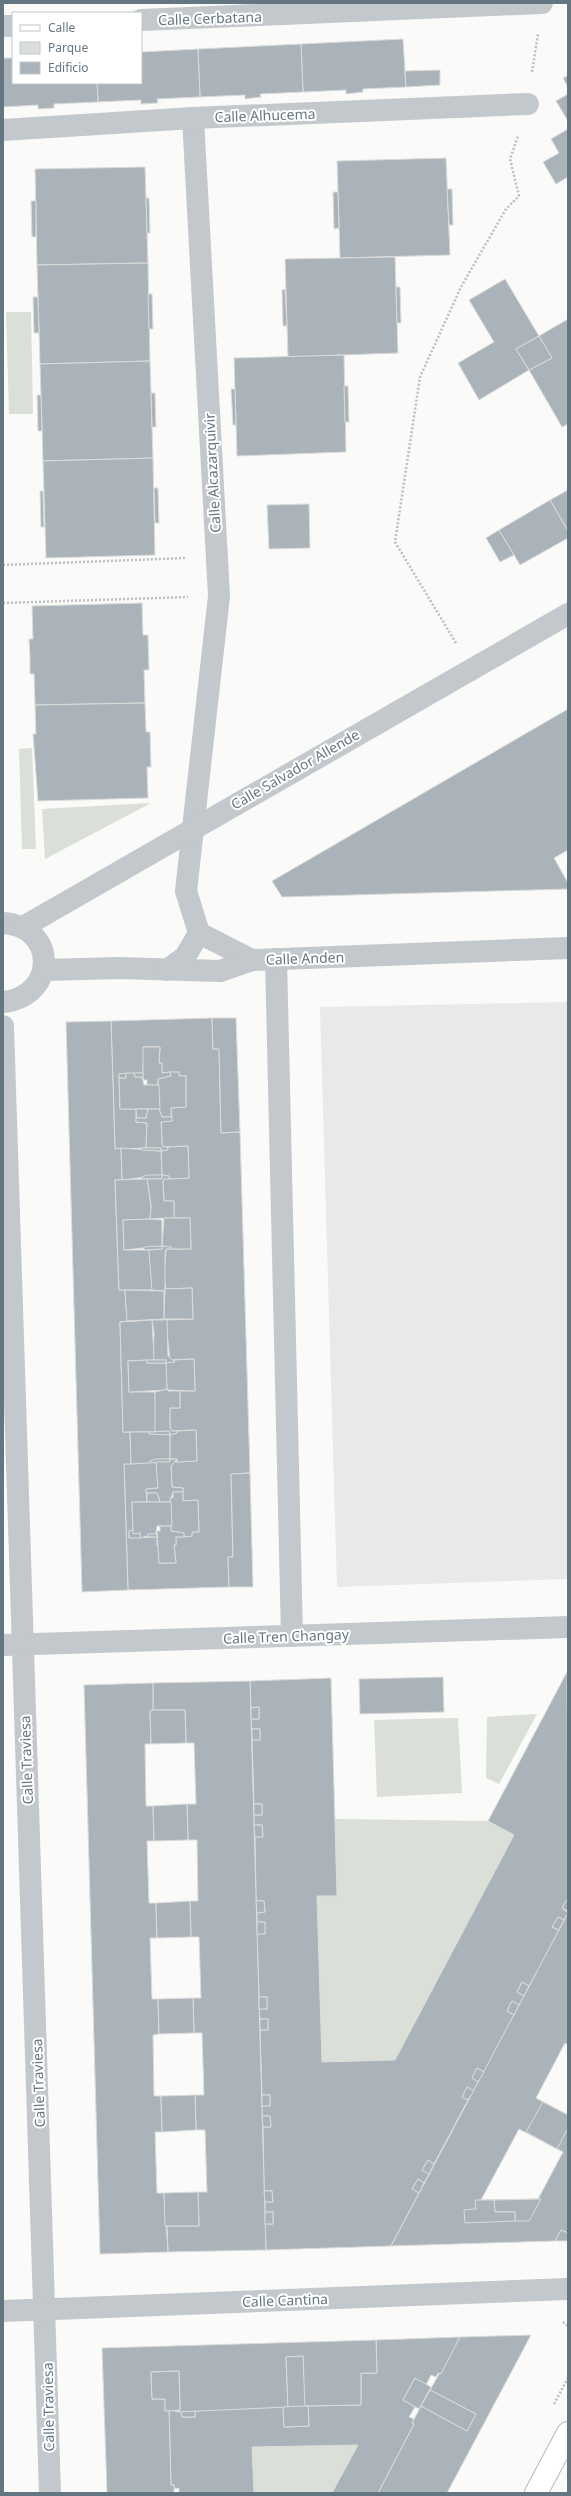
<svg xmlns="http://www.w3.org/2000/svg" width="571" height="2496" viewBox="0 0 571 2496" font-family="'Noto Sans',sans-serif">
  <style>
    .built { fill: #e8e9e9 }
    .green { fill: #dadfd7 }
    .building { fill: #aab3b9; stroke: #dcdcda; fill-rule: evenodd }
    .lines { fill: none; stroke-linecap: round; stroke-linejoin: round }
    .primary-casing { stroke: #b5babe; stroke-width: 24 }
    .path { stroke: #bbbfc2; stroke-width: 2.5; stroke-dasharray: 2 2; stroke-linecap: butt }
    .street { stroke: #c3c8cc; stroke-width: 22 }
    .primary { stroke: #fff; stroke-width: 22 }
    .labels { text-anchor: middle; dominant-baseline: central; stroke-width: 4; stroke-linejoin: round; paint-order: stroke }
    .street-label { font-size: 14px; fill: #657683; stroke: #fff }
  </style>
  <rect width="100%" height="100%" fill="#fafaf8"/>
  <polygon class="built" points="568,1002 568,1579 337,1587 320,1007"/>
  <g class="green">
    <polygon points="6,312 31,312 33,414 9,414"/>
    <polygon points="32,748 36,849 22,849 19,749"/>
    <polygon points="151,803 45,859 42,809"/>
    <polygon points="537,1714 499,1784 486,1778 487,1717"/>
    <polygon points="458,1718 462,1793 377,1797 374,1720"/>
    <polygon points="335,1819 488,1821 514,1835 395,2060 322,2062 317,1896 337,1896"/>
    <polygon points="358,2445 332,2493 254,2493 252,2447"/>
  </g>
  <g class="building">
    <polygon points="403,39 406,87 363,89 363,92 346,94 346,90 303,92 301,44"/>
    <polygon points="301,44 303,92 260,94 261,97 245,99 245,95 200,97 198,49"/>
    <polygon points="198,49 200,97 157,99 158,103 141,104 141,100 98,102 97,83 141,83 141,52"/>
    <polygon points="3,58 13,58 13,83 97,83 98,102 54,104 54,108 38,109 38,105 3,107"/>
    <polygon points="440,70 440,85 406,87 405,71"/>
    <polygon points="568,76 568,87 563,78"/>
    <polygon points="568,94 568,121 556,101"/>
    <polygon points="568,129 568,177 556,184 543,162 559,153 551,139"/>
    <polygon points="446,158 450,255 340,258 337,161"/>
    <polygon points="145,167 148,263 37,265 35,169"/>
    <polygon points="447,189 452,189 453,225 449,225"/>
    <polygon points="333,192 338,192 339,228 334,229"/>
    <polygon points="146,198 149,198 150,233 147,233"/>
    <polygon points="31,201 36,201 36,237 32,237"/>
    <polygon points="395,257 398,353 288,357 285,259"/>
    <polygon points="148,263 150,361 40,364 37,265"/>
    <polygon points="505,279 539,336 516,349 529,370 479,400 458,363 494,342 469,300"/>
    <polygon points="396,287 400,287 401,323 397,323"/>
    <polygon points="285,289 287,326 283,326 282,290"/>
    <polygon points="148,294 152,294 153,329 149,329"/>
    <polygon points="33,297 38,297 39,333 34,333"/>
    <polygon points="568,319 568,424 562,427 529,370 552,358 539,336"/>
    <polygon points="539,336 552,358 529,370 516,349"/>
    <polygon points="344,355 346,452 237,456 234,358"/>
    <polygon points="150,361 153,458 43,461 40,364"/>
    <polygon points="344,386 348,386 349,422 345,422"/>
    <polygon points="231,389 235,389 236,425 233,425"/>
    <polygon points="151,393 155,393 156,427 152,427"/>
    <polygon points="37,395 41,395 42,431 38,431"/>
    <polygon points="153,458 155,555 46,558 43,461"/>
    <polygon points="154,488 158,488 159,523 155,523"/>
    <polygon points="568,490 568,531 550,500"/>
    <polygon points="40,491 43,491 44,527 41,527"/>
    <polygon points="550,500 568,531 568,538 520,565 499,530"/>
    <polygon points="309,504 310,548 269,549 267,505"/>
    <polygon points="499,530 514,555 500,562 486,538"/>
    <polygon points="142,603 143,635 148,635 149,670 144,670 145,703 35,705 34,674 30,674 30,658 29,639 33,639 32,606"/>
    <polygon points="145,703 146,732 150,732 151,767 147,767 148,798 38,801 33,734 36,734 35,705"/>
    <polygon points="568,709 568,850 554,858 568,883 568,889 282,897 272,881"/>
    <polygon points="212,1018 213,1049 219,1049 221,1133 240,1132 250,1473 231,1474 233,1557 228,1557 229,1587 128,1590 124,1464 156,1462 157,1467 158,1488 146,1489 147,1502 132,1502 133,1530 129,1531 129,1538 157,1537 157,1546 159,1546 159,1563 176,1563 174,1545 176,1545 176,1537 192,1536 192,1532 199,1532 198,1500 183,1501 183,1488 172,1487 171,1466 173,1462 197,1461 196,1430 172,1431 170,1427 170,1408 180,1408 180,1391 195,1391 194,1359 170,1360 166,1324 167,1320 193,1319 192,1288 166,1289 164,1278 166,1249 191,1249 190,1218 174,1218 174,1201 164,1201 163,1182 164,1179 189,1178 188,1146 163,1147 162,1143 161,1122 172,1121 171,1108 186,1107 186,1076 179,1076 179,1072 162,1073 162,1063 159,1063 160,1047 143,1047 145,1064 143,1064 143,1073 119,1074 120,1109 136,1109 136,1122 147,1123 146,1148 115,1149 111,1021"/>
    <polygon points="212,1018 236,1018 240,1132 221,1133 219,1049 213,1049"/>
    <polygon points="111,1021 115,1149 121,1148 122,1180 115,1180 119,1290 125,1290 127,1321 120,1322 123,1432 130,1432 131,1464 124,1464 128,1590 82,1592 66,1022"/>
    <polygon points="143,1047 160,1047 159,1063 162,1063 162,1073 170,1072 171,1076 158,1079 158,1085 147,1085 147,1080 143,1080"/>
    <polygon points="170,1072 179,1072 179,1076 186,1076 186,1107 171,1108 171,1117 162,1117 159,1109 158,1079 171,1076"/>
    <polygon points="126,1073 134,1073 135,1077 142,1077 144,1085 159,1085 160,1109 120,1109 119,1078 126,1078"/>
    <polygon points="126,1073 126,1078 119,1078 119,1074"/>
    <polygon points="134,1073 143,1073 143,1080 142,1077 135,1077"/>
    <polygon points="136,1109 148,1109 146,1118 137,1118"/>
    <polygon points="148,1109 159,1109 162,1117 172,1117 172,1121 161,1122 162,1143 163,1147 168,1147 168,1150 161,1151 161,1148 146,1148 147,1123 136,1122 136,1118 146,1118"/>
    <polygon points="188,1146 189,1178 169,1179 169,1176 162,1175 161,1151 168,1150 168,1147"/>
    <polygon points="121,1148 161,1151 162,1175 122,1180"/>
    <polygon points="141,1148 161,1148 161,1151 141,1150"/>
    <polygon points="147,1175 162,1175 162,1179 142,1179 142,1177"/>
    <polygon points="162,1175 169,1176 169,1179 164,1179 163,1182 164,1201 174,1201 174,1218 164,1218 164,1220 162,1218 150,1219 151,1206 147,1179 162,1179"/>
    <polygon points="147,1179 151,1206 150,1219 123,1220 124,1250 149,1250 153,1286 152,1290 119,1290 115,1180"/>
    <polygon points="164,1218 190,1218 191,1249 171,1249 171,1247 162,1246"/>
    <polygon points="150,1219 162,1220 162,1246 124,1250 123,1220"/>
    <polygon points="162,1246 171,1247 171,1249 166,1249 165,1254 165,1291 152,1290 149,1252 149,1250 162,1249"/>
    <polygon points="162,1246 162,1249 144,1250 144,1247"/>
    <polygon points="192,1288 193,1319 164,1319 165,1289"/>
    <polygon points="125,1290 164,1291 164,1319 127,1321"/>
    <polygon points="164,1319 167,1320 168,1356 175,1362 168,1363 166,1363 166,1360 153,1360 154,1333 152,1320 164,1320"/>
    <polygon points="152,1320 154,1358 153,1360 128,1361 129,1392 155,1392 156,1429 155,1432 123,1432 120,1322"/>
    <polygon points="194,1359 195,1391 167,1390 166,1363 175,1362 174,1360"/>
    <polygon points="147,1360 147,1363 166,1363 167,1390 129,1392 128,1361"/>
    <rect x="147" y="1360" width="19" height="3"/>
    <polygon points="168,1389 168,1391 180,1391 180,1408 170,1408 170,1427 172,1431 177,1431 177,1433 171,1435 169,1431 155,1432 155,1392"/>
    <polygon points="196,1430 197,1461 177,1462 177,1459 170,1459 170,1435 177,1433 177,1431"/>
    <polygon points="169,1431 170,1435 149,1434 149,1432"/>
    <polygon points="130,1432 149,1432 149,1434 170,1435 170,1459 150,1461 150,1463 131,1464"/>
    <polygon points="156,1459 170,1459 170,1462 150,1463 150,1461"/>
    <polygon points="170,1459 177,1459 171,1466 172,1487 183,1488 183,1492 173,1492 170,1502 160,1502 157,1493 146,1493 146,1489 158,1488 156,1462 170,1462"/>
    <polygon points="250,1473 253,1587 229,1587 228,1557 233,1557 231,1474"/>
    <polygon points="173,1492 183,1492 183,1501 198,1500 199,1532 192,1532 192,1536 184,1537 184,1533 171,1531 170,1498 173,1498"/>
    <polygon points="147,1493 157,1493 160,1502 147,1502"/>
    <polygon points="132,1502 171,1502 172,1526 157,1526 156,1534 140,1538 140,1533 133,1534"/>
    <polygon points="160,1526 171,1526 171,1531 184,1533 184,1537 176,1537 176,1545 174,1545 176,1563 159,1563 157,1531 160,1531"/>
    <polygon points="133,1530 133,1534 140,1533 140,1538 129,1538 129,1531"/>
    <polygon points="156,1531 157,1537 148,1537 148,1534 156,1534"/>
    <polygon points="567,1672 568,1898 562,1908 568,1913 564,1920 558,1917 552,1927 559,1930 538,1970 529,1986 522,1982 517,1992 524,1996 519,2005 512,2001 507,2011 514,2015 484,2072 477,2068 472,2078 478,2082 474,2091 467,2087 462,2097 468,2100 434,2164 428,2160 422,2170 429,2174 424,2183 418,2179 412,2189 419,2193 391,2246 266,2250 265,2224 273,2224 273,2212 265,2212 265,2202 273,2202 272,2191 264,2191 263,2127 271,2127 270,2116 262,2116 262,2106 270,2106 270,2095 262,2095 260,2030 268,2030 268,2019 260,2019 259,2009 267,2009 267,1997 259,1997 257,1934 265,1934 265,1922 257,1922 257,1913 265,1912 264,1901 256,1901 255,1837 263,1837 262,1825 254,1825 254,1815 262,1815 262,1804 254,1804 252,1740 260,1740 260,1729 252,1729 251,1719 259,1719 259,1707 251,1708 250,1681 331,1678 337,1896 317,1896 322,2062 395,2060 514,1835 488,1821"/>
    <polygon points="443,1677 444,1712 360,1714 359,1679"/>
    <polygon points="250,1681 266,2250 168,2252 167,2226 199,2226 198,2192 207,2192 205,2130 196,2130 195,2095 204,2095 202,2033 194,2033 193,1998 201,1998 199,1937 191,1937 190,1901 198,1901 197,1840 188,1840 187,1804 196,1804 194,1743 186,1743 185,1710 153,1710 153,1683"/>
    <polygon points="153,1683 153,1710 150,1711 151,1744 145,1744 146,1806 153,1806 154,1841 147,1841 149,1903 156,1903 157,1938 150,1938 152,1999 158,1999 159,2034 153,2035 154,2096 161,2096 162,2132 155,2132 157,2193 164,2193 168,2252 100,2254 84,1685"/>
    <polygon points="259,1707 259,1719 251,1719 251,1708"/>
    <polygon points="153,1710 185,1710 186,1743 151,1744 150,1711"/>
    <rect x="252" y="1729" width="8" height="11"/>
    <polygon points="187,1804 188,1840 154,1841 153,1806"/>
    <rect x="254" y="1804" width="8" height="11"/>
    <polygon points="254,1825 262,1825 263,1837 255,1837"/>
    <polygon points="568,1898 568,1911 562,1908"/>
    <polygon points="190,1901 191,1937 157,1938 156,1903"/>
    <polygon points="256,1901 264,1901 265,1912 257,1913"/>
    <path d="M568,1913V2045L565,2043L536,2098L568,2115V2233L561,2230L555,2241L391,2246ZM519,2129L563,2152L538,2199L481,2200Z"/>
    <polygon points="558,1917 564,1920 559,1930 552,1927"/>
    <rect x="257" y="1922" width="8" height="12"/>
    <polygon points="522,1982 529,1986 524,1996 517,1992"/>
    <rect x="259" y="1997" width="8" height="12"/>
    <polygon points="193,1998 194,2033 159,2034 158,1999"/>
    <polygon points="512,2001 519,2005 514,2015 507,2011"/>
    <rect x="260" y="2019" width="8" height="11"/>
    <polygon points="477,2068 484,2072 478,2082 472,2078"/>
    <polygon points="467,2087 474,2091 468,2100 462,2097"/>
    <polygon points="195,2095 196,2130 162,2132 161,2096"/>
    <rect x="262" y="2095" width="8" height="11"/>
    <polygon points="543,2102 568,2115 568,2128 557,2149 526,2132"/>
    <polygon points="262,2116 270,2116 271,2127 263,2127"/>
    <polygon points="428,2160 434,2164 429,2174 422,2170"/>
    <polygon points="418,2179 424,2183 419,2193 412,2189"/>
    <polygon points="264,2191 272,2191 273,2202 265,2202"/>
    <polygon points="198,2192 199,2226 165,2226 164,2193"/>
    <polygon points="538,2199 541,2199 529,2221 515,2221 515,2212 495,2212 494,2200"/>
    <polygon points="475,2200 494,2200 495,2212 515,2212 515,2221 465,2223 464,2210 476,2209"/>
    <rect x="265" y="2212" width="8" height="12"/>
    <polygon points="561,2230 568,2233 568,2241 555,2241"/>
    <polygon points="531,2335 447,2493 378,2493 414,2424 412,2423 421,2406 467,2431 476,2414 430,2390 460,2337"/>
    <polygon points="460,2337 441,2374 438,2373 436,2377 431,2375 426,2385 415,2378 403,2400 415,2407 409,2417 414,2419 412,2423 414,2424 378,2493 332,2493 358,2445 252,2447 254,2493 179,2493 179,2488 174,2489 174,2485 171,2485 169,2410 181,2412 182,2417 195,2417 195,2411 200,2411 200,2409 283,2407 284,2427 309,2426 308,2406 361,2405 361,2373 377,2373 376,2340"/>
    <polygon points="376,2340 377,2373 361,2373 361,2405 304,2406 303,2356 286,2357 288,2407 178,2412 180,2410 179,2371 151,2372 152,2399 165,2399 165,2411 169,2410 171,2485 174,2485 174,2493 107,2493 102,2348"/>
    <polygon points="303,2356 305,2407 288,2408 286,2357"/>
    <polygon points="179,2371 180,2410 165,2411 165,2399 152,2399 151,2372"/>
    <polygon points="415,2378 431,2387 419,2409 403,2400"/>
    <polygon points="430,2390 476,2414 467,2431 421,2406"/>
    <polygon points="304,2406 308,2406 309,2426 284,2427 283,2407"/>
    <polygon points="195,2411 195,2417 182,2417 181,2412"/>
  </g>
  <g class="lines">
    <defs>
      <polyline id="primary" points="536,2493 568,2433"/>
    </defs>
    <use href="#primary" class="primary-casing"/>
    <g class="path">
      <polyline points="532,72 538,34"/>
      <polyline points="3,565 186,558"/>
      <polyline points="3,603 188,597"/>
      <polyline points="456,643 395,542 420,377 461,287 506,209 519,196 510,159 518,136"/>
      <polyline points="563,2322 568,2326"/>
      <polyline points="554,2404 568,2378"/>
    </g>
    <g class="street">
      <polyline points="141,20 542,3"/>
      <polyline points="3,26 13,26"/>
      <polyline points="193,118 219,596 186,891 199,933 252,960"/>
      <polyline points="3,130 193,118 528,104"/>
      <path d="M3,923C57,926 58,996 3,1002"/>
      <polyline points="23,927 568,614"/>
      <polyline points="276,959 292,1636"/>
      <polyline points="44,970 118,968 220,971 252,960 568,948"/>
      <polyline points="167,970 185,957 199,933"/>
      <polyline points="3,1026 50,2493"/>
      <polyline points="3,1645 568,1627"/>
      <polyline points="3,2311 568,2289"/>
    </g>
    <use href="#primary" class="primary"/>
  </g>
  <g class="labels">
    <g class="street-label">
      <text transform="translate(210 18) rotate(-2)">Calle Cerbatana</text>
      <text transform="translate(265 115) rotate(-2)">Calle Alhucema</text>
      <text transform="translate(212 473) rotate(-93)">Calle Alcazarquivir</text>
      <text transform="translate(295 769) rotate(-30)">Calle Salvador Allende</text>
      <text transform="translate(305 958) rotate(-2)">Calle Anden</text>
      <text transform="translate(286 1636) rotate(-2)">Calle Tren Changay</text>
      <text transform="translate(26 1760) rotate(-92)">Calle Traviesa</text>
      <text transform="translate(38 2083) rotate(-92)">Calle Traviesa</text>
      <text transform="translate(285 2300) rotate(-2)">Calle Cantina</text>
      <text transform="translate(48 2407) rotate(-91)">Calle Traviesa</text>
    </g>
  </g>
  <rect width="571" height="2496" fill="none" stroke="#657683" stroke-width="8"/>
  <rect x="12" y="12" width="130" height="72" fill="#ffffff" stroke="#c1c8cd"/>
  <rect x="20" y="25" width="20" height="6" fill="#ffffff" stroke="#c1c8cd"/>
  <text x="48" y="32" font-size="12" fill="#657683">Calle</text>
  <rect x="20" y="42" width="20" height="12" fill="#dadfd7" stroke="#c1c8cd"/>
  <text x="48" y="52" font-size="12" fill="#657683">Parque</text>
  <rect x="20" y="62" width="20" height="12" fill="#aab3b9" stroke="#c1c8cd"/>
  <text x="48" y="72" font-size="12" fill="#657683">Edificio</text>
</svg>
